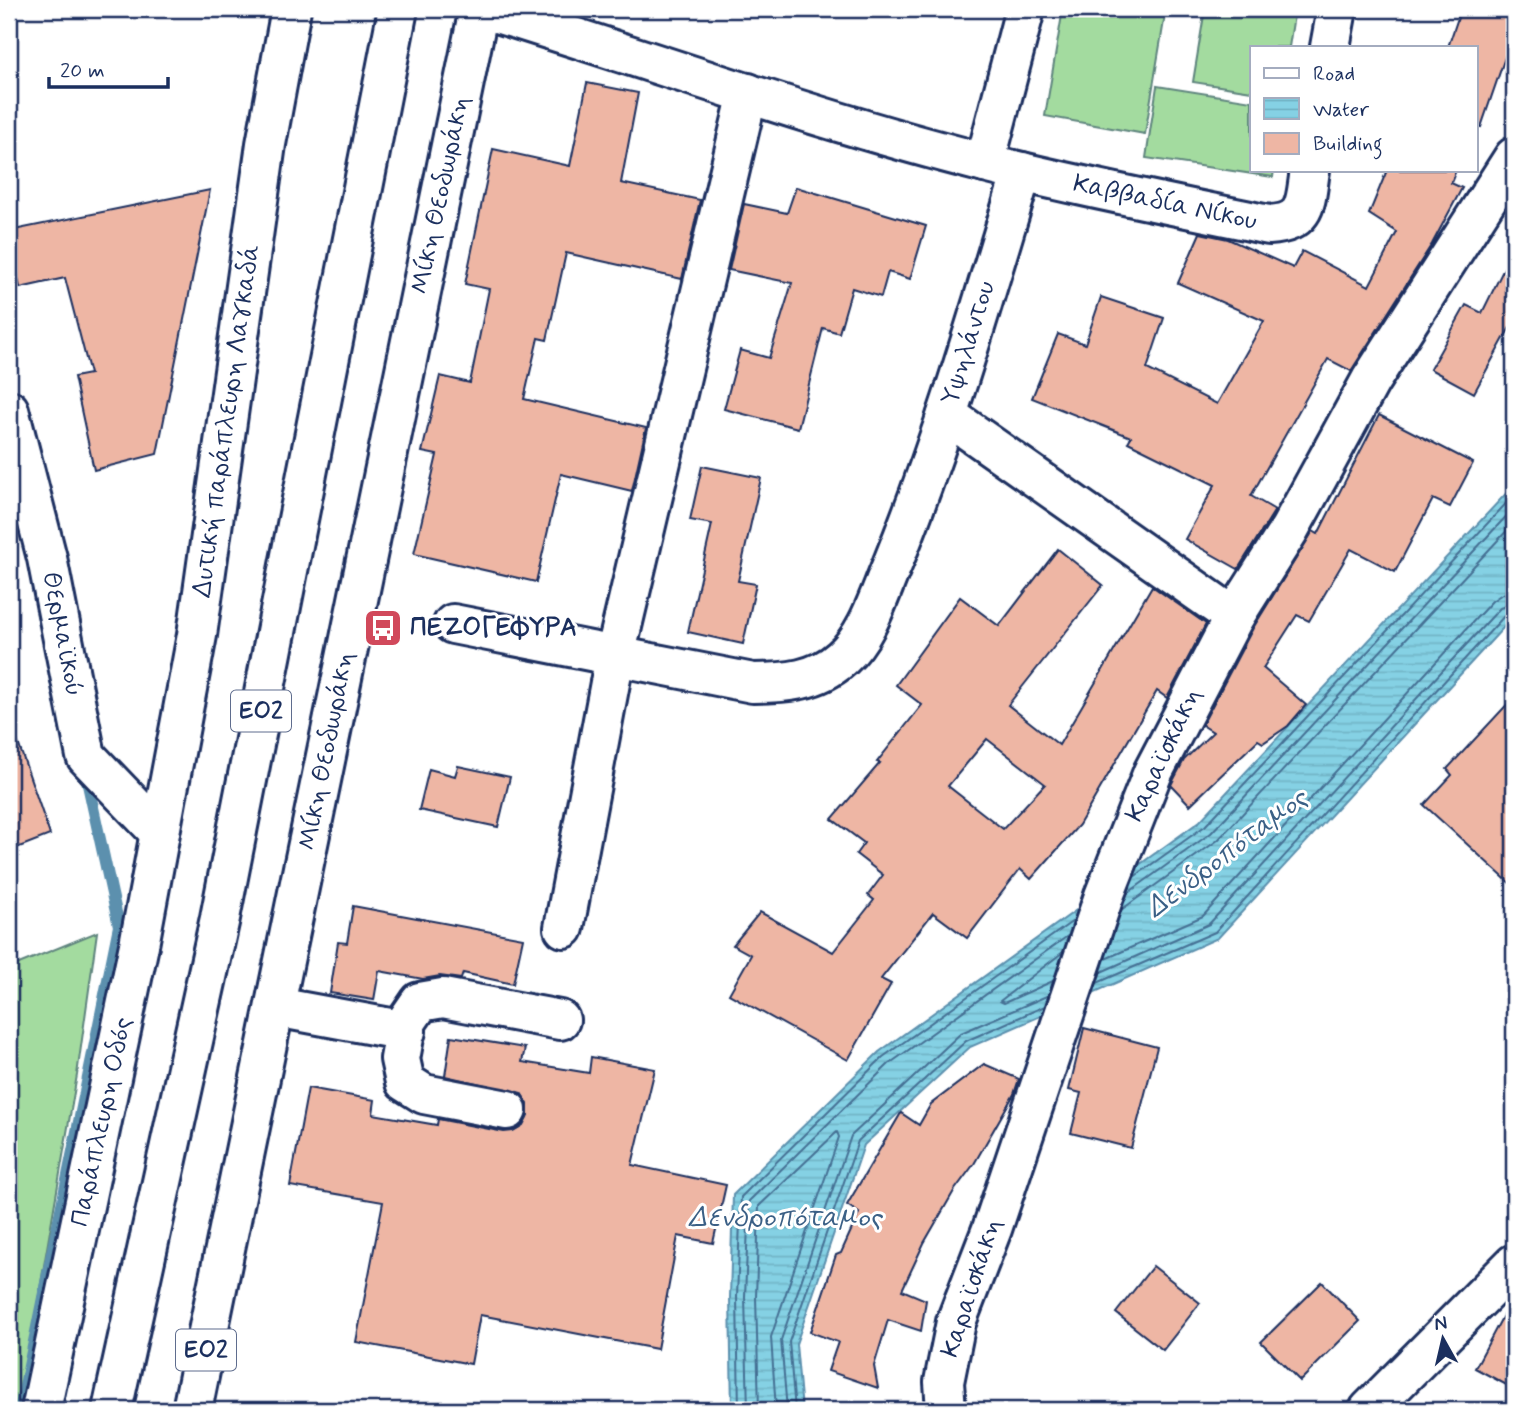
<svg xmlns="http://www.w3.org/2000/svg" width="1523" height="1419" viewBox="0 0 1523 1419" font-family="Mynerve,sans-serif">
  <style>
    .grass { fill: #a3db9f; stroke: #5f857e; stroke-width: 2 }
    .water { fill: url(#water-rules); stroke: #5b90ae; stroke-width: 2 }
    .lines { fill: none; stroke-linecap: round; stroke-linejoin: round }
    .shore { stroke: #457094; stroke-width: 2 }
    .stream { stroke: #5b90ae; stroke-width: 12 }
    .building { fill: #eeb6a4; stroke: #1b2f5e; stroke-width: 2; fill-rule: evenodd }
    .minor-casing { stroke: #1b2f5e; stroke-width: 44 }
    .highway-casing { stroke: #1b2f5e; stroke-width: 44 }
    .minor { stroke: #fff; stroke-width: 38 }
    .highway { stroke: #fff; stroke-width: 38 }
    .labels { text-anchor: middle; dominant-baseline: central; stroke-width: 6; stroke-linejoin: round; paint-order: stroke }
    .shield { fill: #fff; stroke: #5f6d8e; stroke-width: 2 }
    .shield-label { font-size: 24px; font-weight: bold; fill: #1b2f5e }
    .street-label { font-size: 26px; fill: #1b2f5e; stroke: #fff }
    .poi-label { font-size: 26px; font-weight: bold; fill: #1b2f5e; stroke: #fff; text-anchor: start }
    .water-label { font-size: 28px; font-style: italic; fill: #3b6086; stroke: #fff }
  </style>
  <defs>
    <pattern id="water-rules" width="6" height="5" patternUnits="userSpaceOnUse" patternTransform="scale(1.75)"><rect width="6" height="5" fill="#85d1e4"/><path d="M0 2.5h6" fill="none" stroke="#72b4c6"/></pattern>
  </defs>
  <rect width="100%" height="100%" fill="#fff"/>
  <filter id="ink" filterUnits="userSpaceOnUse"><feTurbulence type="fractalNoise" baseFrequency=".0143" numOctaves="2"/><feDisplacementMap in="SourceGraphic" scale="14" xChannelSelector="R" yChannelSelector="G"/><feConvolveMatrix kernelMatrix="1 2 1 2 8 2 1 2 1" color-interpolation-filters="sRGB"/></filter>
  <g filter="url(#ink)">
    <g class="grass">
      <polygon points="1063,9 1166,9 1145,134 1045,116"/>
      <polygon points="1205,9 1295,9 1289,47 1252,47 1252,91 1193,82"/>
      <polygon points="1157,86 1252,101 1252,170 1274,170 1273,177 1146,158"/>
      <polygon points="97,932 77,1075 19,1410 9,1410 9,968"/>
    </g>
    <polygon class="water" points="1514,485 1514,616 1218,938 970,1047 864,1145 796,1344 802,1410 732,1410 730,1297 733,1195 879,1052 1200,821"/>
    <g class="lines">
      <g class="shore">
        <polyline points="1134,877 1205,826 1514,495"/>
        <polyline points="1128,893 1211,833 1514,508"/>
        <polyline points="1121,910 1218,840 1514,523"/>
        <polyline points="1105,959 1203,916 1492,601 1502,594 1514,592"/>
        <polyline points="1101,972 1209,924 1500,608 1514,603"/>
        <polyline points="1053,981 1004,1003 1000,1001 1063,952"/>
        <polyline points="1097,983 1215,932 1506,614 1514,611"/>
        <polyline points="739,1410 737,1297 741,1197 883,1057 1073,921"/>
        <polyline points="748,1410 745,1297 749,1201 889,1064 1069,935"/>
        <polyline points="759,1410 756,1297 759,1206 837,1132 839,1137 771,1337 776,1410"/>
        <polyline points="787,1410 781,1340 851,1136 961,1033 1049,995"/>
        <polyline points="795,1410 789,1342 858,1141 966,1041 1045,1006"/>
      </g>
      <polyline class="stream" points="20,1410 119,926 85,771"/>
    </g>
    <g class="building">
      <polygon points="1461,9 1514,9 1514,31 1481,127 1476,126 1476,47 1448,47"/>
      <polygon points="587,83 638,93 621,183 700,200 682,279 566,253 547,340 538,338 524,399 646,428 632,491 561,474 536,582 414,554 437,455 422,452 440,376 470,383 489,289 465,284 493,149 570,166"/>
      <polygon points="1387,170 1456,170 1451,183 1462,188 1432,244 1351,371 1328,359 1251,496 1275,510 1238,569 1185,539 1215,485 1128,442 1131,437 1032,398 1058,334 1085,344 1101,297 1164,318 1147,369 1217,404 1264,321 1178,283 1200,233 1228,239 1293,268 1302,251 1369,286 1397,232 1369,214"/>
      <polygon points="796,187 926,226 910,279 888,272 881,297 852,288 839,333 823,328 798,428 724,409 740,350 769,358 792,283 729,270 744,204 787,213"/>
      <polygon points="210,190 157,454 94,470 74,377 90,374 65,278 20,288 9,231"/>
      <polygon points="1514,248 1514,320 1474,393 1430,369 1466,305 1482,313"/>
      <polygon points="1379,415 1473,463 1450,507 1433,499 1395,572 1351,549 1309,621 1297,615 1263,668 1306,705 1288,726 1263,743 1258,740 1190,805 1171,785 1173,781 1184,760 1213,732 1202,725 1253,628 1313,531 1318,534"/>
      <polygon points="702,466 761,478 738,581 756,584 743,644 688,632 712,524 690,520"/>
      <path d="M1058,549L1103,585L1008,705L1059,745L1152,586L1206,624L1167,698L1157,691L1079,825L1031,879L1020,869L967,938L933,913L881,979L891,984L848,1060L729,994L751,955L733,945L760,912L833,952L874,900L868,895L883,875L856,854L864,843L832,819L880,763L877,762L922,705L896,685L960,597L999,626ZM987,739L1045,784L1003,829L948,786Z"/>
      <polygon points="1514,697 1514,887 1424,805 1452,775 1447,769"/>
      <polygon points="14,731 50,835 9,851 9,732"/>
      <polygon points="458,766 510,777 498,827 419,810 429,769 455,776"/>
      <polygon points="353,906 523,938 513,984 463,973 461,979 440,976 423,979 379,971 374,1000 330,993 338,942 347,943"/>
      <polygon points="1084,1028 1157,1047 1131,1148 1071,1133 1081,1093 1069,1090"/>
      <polygon points="451,1036 525,1048 522,1062 589,1073 591,1057 655,1069 632,1165 726,1185 713,1243 678,1236 657,1349 480,1315 471,1364 356,1342 383,1202 290,1186 308,1088 375,1100 373,1114 437,1125 438,1119 504,1132 513,1131 523,1125 528,1115 528,1104 521,1093 445,1076"/>
      <polygon points="984,1064 1019,1079 1014,1094 974,1164 954,1191 924,1243 902,1290 926,1300 921,1331 888,1320 874,1366 878,1388 828,1371 838,1342 810,1332 836,1255 841,1253 859,1213 847,1205 901,1113 919,1125 931,1104"/>
      <polygon points="1153,1266 1200,1303 1163,1350 1116,1313"/>
      <polygon points="1322,1282 1360,1321 1300,1381 1261,1342"/>
      <polygon points="1514,1295 1514,1389 1475,1368"/>
    </g>
    <g class="lines">
      <defs>
        <g id="minor">
          <path d="M484,9C651,60 815,120 985,163C1078,187 1174,205 1269,225C1308,223 1305,202 1310,170"/>
          <polyline points="1330,47 1337,9"/>
          <polyline points="985,163 1025,9"/>
          <polyline points="9,410 47,558 86,756 159,832"/>
          <polyline points="947,415 1234,617"/>
          <path d="M453,624L753,683C786,683 817,681 842,658C868,635 879,595 892,565C944,437 982,304 1022,172"/>
          <polyline points="564,928 615,656 748,93"/>
          <polyline points="276,1007 406,1031"/>
          <polyline points="507,1110 424,1094 405,1082 400,1059 407,1021 420,1002 443,998 560,1020"/>
          <polyline points="41,1410 139,945 197,635 266,144 291,9"/>
          <polyline points="946,1410 944,1382 956,1322 992,1229 1104,896 1153,772 1234,617 1289,530 1371,380 1514,157"/>
          <polyline points="1369,1410 1514,1264"/>
        </g>
        <g id="highway">
          <polyline points="112,1410 220,918 398,9"/>
          <polyline points="192,1410 479,9"/>
        </g>
      </defs>
      <use href="#minor" class="minor-casing"/>
      <use href="#highway" class="highway-casing"/>
      <use href="#minor" class="minor"/>
      <use href="#highway" class="highway"/>
    </g>
  </g>
  <defs>
    <symbol id="bus-square" viewBox="-11 -11 22 22"><rect x="-9" y="-9" width="18" height="18" rx="4" fill="#d1495b" stroke="#fff"/><path d="M-5-6H5V4H4V6H2V4H-2V6H-4V4H-5ZM-3.5-4V0h7V-4ZM-3.5 1.2v1.5H-2V1.2ZM2 1.2v1.5H3.5V1.2Z" fill="#fff"/></symbol>
  </defs>
  <g fill-rule="evenodd">
    <use href="#bus-square" x="361" y="606" width="44" height="44"/>
  </g>
  <g class="labels">
    <g class="shield">
      <rect x="231" y="690.5" width="60" height="41" rx="5"/>
      <rect x="176" y="1329.5" width="60" height="41" rx="5"/>
    </g>
    <g class="shield-label">
      <text x="261" y="711">ΕΟ2</text>
      <text x="206" y="1350">ΕΟ2</text>
    </g>
    <g class="street-label">
      <text transform="translate(441 195) rotate(-78)">Μίκη Θεοδωράκη</text>
      <text transform="translate(1165 203) rotate(12)">Καββαδία Νίκου</text>
      <text transform="translate(969 343) rotate(-73)">Υψηλάντου</text>
      <text transform="translate(227 421) rotate(-82)">Δυτική παράπλευρη Λαγκαδά</text>
      <text transform="translate(62 634) rotate(79)">Θερμαϊκού</text>
      <text transform="translate(327 751) rotate(-79)">Μίκη Θεοδωράκη</text>
      <text transform="translate(1164 755) rotate(-65)">Καραϊσκάκη</text>
      <text transform="translate(102 1122) rotate(-78)">Παράπλευρη Οδός</text>
      <text transform="translate(972 1288) rotate(-72)">Καραϊσκάκη</text>
    </g>
    <g class="poi-label">
      <text x="410" y="628">ΠΕΖΟΓΕΦΥΡΑ</text>
    </g>
    <g class="water-label">
      <text transform="translate(1227 854) rotate(-37)">Δενδροπόταμος</text>
      <text x="785" y="1218">Δενδροπόταμος</text>
    </g>
  </g>
  <rect width="1523" height="1419" fill="none" stroke="#fff" stroke-width="35"/>
  <rect x="18" y="18" width="1488" height="1384" fill="none" stroke="#1b2f5e" stroke-width="2.5" filter="url(#ink)"/>
  <rect x="1250" y="46" width="228" height="126" fill="#ffffff" stroke="#a4acbf" stroke-width="2"/>
  <rect x="1264" y="68" width="35" height="10" fill="#ffffff" stroke="#a4acbf" stroke-width="2"/>
  <text x="1313" y="80" font-size="21" fill="#1b2f5e">Road</text>
  <rect x="1264" y="98" width="35" height="21" fill="url(#water-rules)" stroke="#a4acbf" stroke-width="2"/>
  <text x="1313" y="116" font-size="21" fill="#1b2f5e">Water</text>
  <rect x="1264" y="133" width="35" height="21" fill="#eeb6a4" stroke="#a4acbf" stroke-width="2"/>
  <text x="1313" y="150" font-size="21" fill="#1b2f5e">Building</text>
  <g transform="translate(1443 1339) rotate(352)" stroke="#ffffff" stroke-width="5" paint-order="stroke">
  <path d="M0-5L12 26L0 18L-12 26Z" fill="#1b2f5e"/>
  <text y="-10" font-size="19" font-weight="bold" text-anchor="middle" fill="#1b2f5e">N</text>
  </g>
  <path d="M49 77v10h119v-10" fill="none" stroke="#1b2f5e" stroke-width="3.5"/>
  <text x="60" y="77" font-size="21" fill="#1b2f5e" stroke="#ffffff" stroke-width="5" paint-order="stroke">20 m</text>
</svg>
